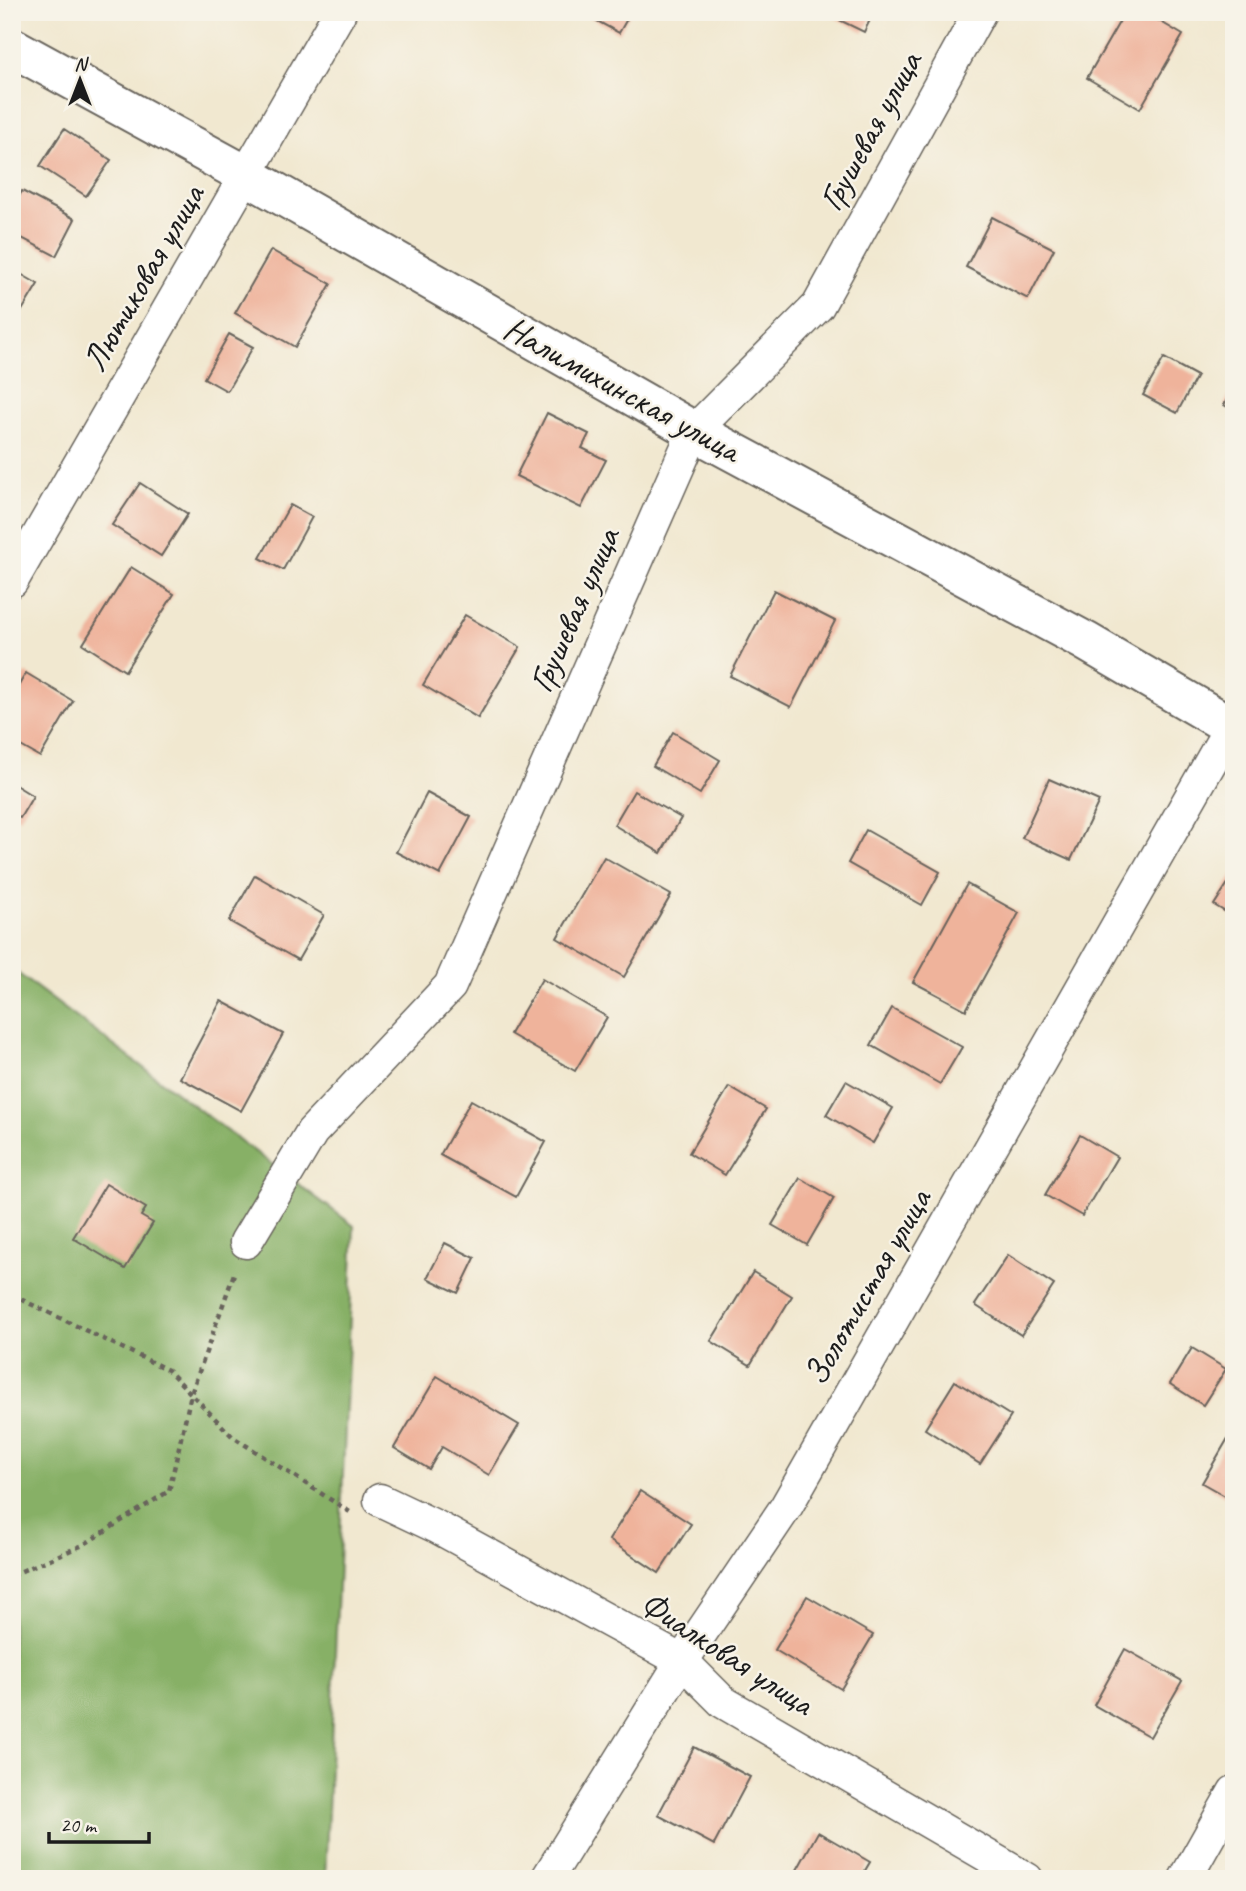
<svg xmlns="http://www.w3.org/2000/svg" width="1246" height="1891" viewBox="0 0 1246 1891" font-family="Caveat,sans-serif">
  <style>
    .forest { fill: #87b066; stroke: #526641; stroke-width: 2 }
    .building { fill: #efb39b }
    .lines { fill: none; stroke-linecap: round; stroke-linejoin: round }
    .minor-casing { stroke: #67635b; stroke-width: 35 }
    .tertiary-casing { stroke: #67635b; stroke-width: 42 }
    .path { stroke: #67635b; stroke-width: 4.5; stroke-dasharray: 5 5; stroke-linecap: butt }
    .minor { stroke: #fff; stroke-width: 32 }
    .tertiary { stroke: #fff; stroke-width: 38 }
    .labels { text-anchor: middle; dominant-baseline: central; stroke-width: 5; stroke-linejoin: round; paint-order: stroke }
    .street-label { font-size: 35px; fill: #1c1c1c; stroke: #f7f3e8 }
  </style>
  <rect width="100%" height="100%" fill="#f7f3e8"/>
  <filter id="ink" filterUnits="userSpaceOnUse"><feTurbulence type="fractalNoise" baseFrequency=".0143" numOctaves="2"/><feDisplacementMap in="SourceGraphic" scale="14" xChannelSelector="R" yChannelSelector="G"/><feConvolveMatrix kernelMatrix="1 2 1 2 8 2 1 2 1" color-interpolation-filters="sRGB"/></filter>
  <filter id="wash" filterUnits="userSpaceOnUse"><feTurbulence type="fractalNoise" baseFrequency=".00686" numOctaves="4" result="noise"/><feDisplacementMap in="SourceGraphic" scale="28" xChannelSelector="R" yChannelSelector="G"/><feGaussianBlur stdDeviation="1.57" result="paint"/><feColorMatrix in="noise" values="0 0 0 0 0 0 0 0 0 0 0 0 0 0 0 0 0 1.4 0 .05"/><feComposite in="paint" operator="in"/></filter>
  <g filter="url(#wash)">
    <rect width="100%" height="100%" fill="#f1e8d0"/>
    <polygon class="forest" points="12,969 354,1226 325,1879 12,1879"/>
    <g id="blocks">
      <g class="building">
        <polygon points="590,12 631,12 619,33 588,16"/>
        <polygon points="823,12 874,12 864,32"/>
        <polygon points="1125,12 1144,12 1183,35 1140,109 1087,78"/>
        <polygon points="64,129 111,160 86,196 40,166"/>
        <polygon points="22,191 75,219 56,256 12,233 12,209"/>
        <polygon points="992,217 1054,249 1028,299 966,267"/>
        <polygon points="271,250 331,284 295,347 235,313"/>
        <polygon points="12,269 38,284 18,317 12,314"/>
        <polygon points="229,334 253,347 227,391 204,378"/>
        <polygon points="1164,358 1197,376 1177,413 1143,395"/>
        <polygon points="1234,387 1234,411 1224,405"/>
        <polygon points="547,413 589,434 582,448 606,460 581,508 516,476"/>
        <polygon points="140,483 188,514 161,556 112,525"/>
        <polygon points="290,505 312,517 283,570 260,558"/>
        <polygon points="131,567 174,594 125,671 83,644"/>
        <polygon points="774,590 835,621 791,707 730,676"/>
        <polygon points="465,615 520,647 478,718 423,685"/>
        <polygon points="26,673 73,701 40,757 12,741 12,697"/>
        <polygon points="673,732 720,760 700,794 653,766"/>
        <polygon points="1049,779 1099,801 1071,860 1022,838"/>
        <polygon points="12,783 33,796 20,818 12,814"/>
        <polygon points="634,791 681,818 661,853 614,825"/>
        <polygon points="427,793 471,817 440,875 396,852"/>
        <polygon points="866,830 940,872 922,905 848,863"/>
        <polygon points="604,857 671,895 624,977 557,938"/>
        <polygon points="1234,874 1234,917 1214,905"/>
        <polygon points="255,875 324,915 298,960 229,921"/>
        <polygon points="967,884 1019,913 966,1010 913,982"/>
        <polygon points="542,979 607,1017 575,1071 510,1034"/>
        <polygon points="221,1001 283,1034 241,1111 180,1078"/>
        <polygon points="892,1008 962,1047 940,1084 871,1045"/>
        <polygon points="846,1081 893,1108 873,1143 826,1115"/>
        <polygon points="729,1087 766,1109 725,1175 689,1153"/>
        <polygon points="471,1100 546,1142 516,1197 440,1155"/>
        <polygon points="1080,1135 1117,1157 1082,1216 1045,1195"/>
        <polygon points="800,1178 834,1198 807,1245 772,1225"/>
        <polygon points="106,1184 146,1208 141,1216 153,1223 125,1269 73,1238"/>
        <polygon points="445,1243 475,1258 458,1293 427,1278"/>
        <polygon points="1008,1255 1054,1285 1021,1335 975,1305"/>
        <polygon points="753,1272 792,1296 750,1365 711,1341"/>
        <polygon points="1192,1348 1226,1369 1203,1405 1170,1384"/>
        <polygon points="437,1376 519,1425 489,1475 442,1447 429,1469 394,1448"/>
        <polygon points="955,1381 1011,1416 980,1464 925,1429"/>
        <polygon points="1234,1428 1234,1501 1202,1483"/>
        <polygon points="640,1491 691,1524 659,1573 609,1540"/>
        <polygon points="807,1596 873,1635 841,1689 775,1650"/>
        <polygon points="1125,1649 1182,1681 1150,1737 1094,1705"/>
        <polygon points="694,1747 750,1777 714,1845 658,1815"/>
        <polygon points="818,1832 870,1862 860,1879 792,1879"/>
      </g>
    </g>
  </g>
  <g filter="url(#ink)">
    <use href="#blocks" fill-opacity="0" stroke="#67635b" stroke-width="2"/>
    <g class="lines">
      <defs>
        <g id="minor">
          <polyline points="12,581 340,12"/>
          <polyline points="246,1242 312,1132 450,986 694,431 818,306 980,12"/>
          <polyline points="380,1500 437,1527 682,1661 723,1702 1027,1879"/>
          <polyline points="547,1879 682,1661 786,1507 1234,721"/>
          <polyline points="1185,1879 1234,1792"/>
        </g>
        <polyline id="tertiary" points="12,47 246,175 694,431 1085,641 1234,728"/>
      </defs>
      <use href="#minor" class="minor-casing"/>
      <use href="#tertiary" class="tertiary-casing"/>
      <g class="path">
        <polyline points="12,1295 168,1370 233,1437 350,1512"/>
        <polyline points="12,1575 83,1545 169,1491 191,1394 235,1271"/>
      </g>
      <use href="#minor" class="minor"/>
      <use href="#tertiary" class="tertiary"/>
    </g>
  </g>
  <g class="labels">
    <g class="street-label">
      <text transform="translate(870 131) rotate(-61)">Грушевая улица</text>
      <text transform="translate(143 278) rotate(-60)">Лютиковая улица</text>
      <text transform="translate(622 389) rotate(29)">Налимихинская улица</text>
      <text transform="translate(574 610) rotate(-66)">Грушевая улица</text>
      <text transform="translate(867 1287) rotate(-60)">Золотистая улица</text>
      <text transform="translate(727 1653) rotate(33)">Фиалковая улица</text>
    </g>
  </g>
  <rect width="1246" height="1891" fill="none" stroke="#f7f3e8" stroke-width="42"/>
  <g transform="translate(80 80)" stroke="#f7f3e8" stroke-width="5" paint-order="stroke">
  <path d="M0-5L12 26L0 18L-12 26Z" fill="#1c1c1c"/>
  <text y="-10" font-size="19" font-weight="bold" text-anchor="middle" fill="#1c1c1c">N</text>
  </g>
  <path d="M49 1832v10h100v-10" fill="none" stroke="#1c1c1c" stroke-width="3.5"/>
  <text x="60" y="1832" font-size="21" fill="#1c1c1c" stroke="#f7f3e8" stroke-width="5" paint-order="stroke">20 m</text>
</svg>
